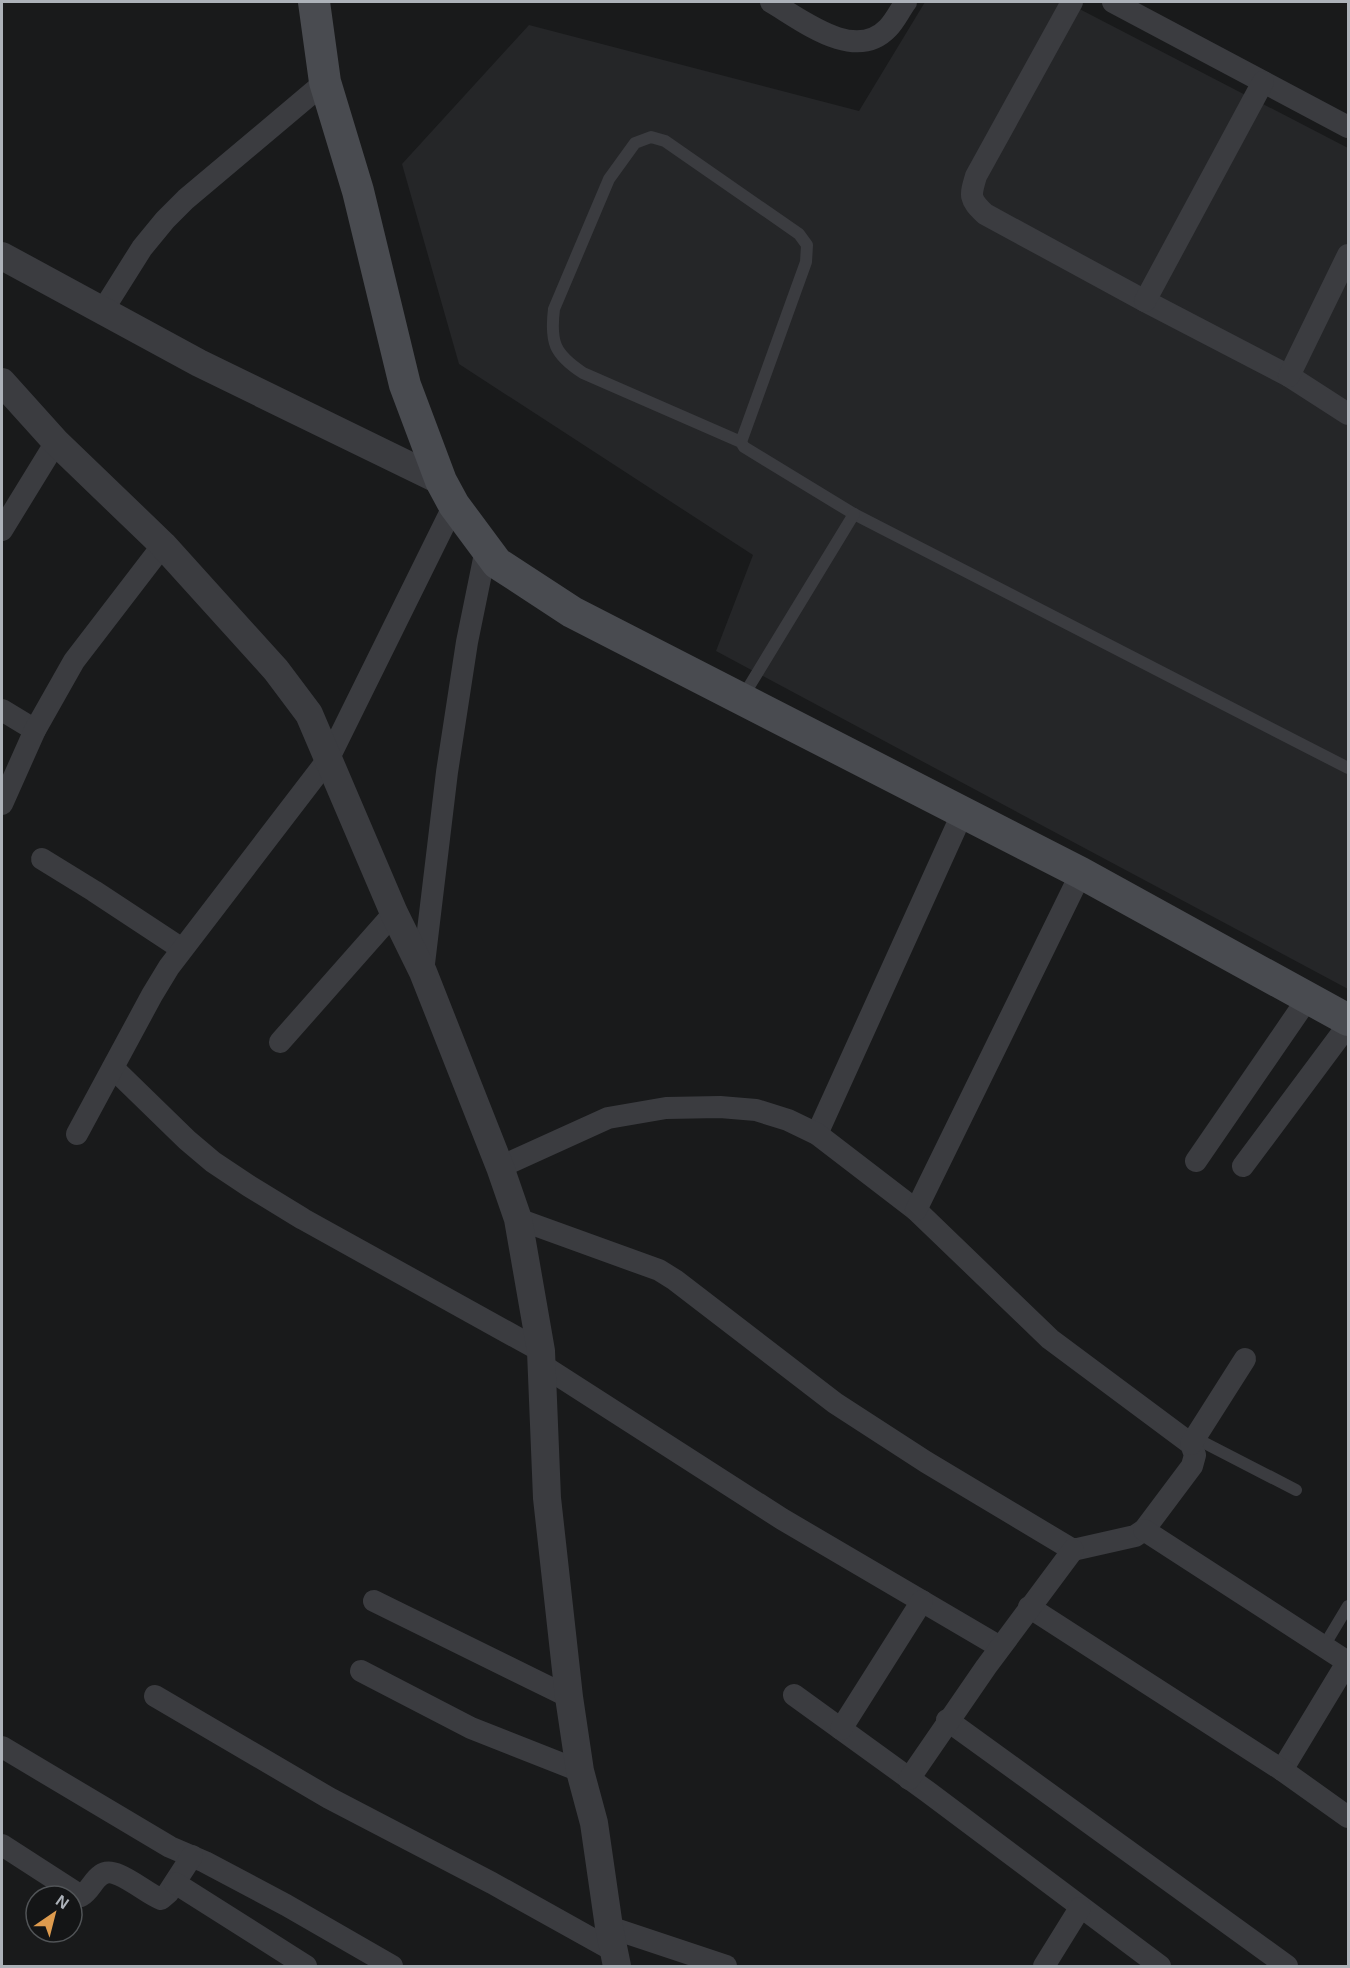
<svg xmlns="http://www.w3.org/2000/svg" width="1350" height="1968" viewBox="0 0 1350 1968" font-family="Arial,sans-serif">
  <style>
    .built { fill: #252628 }
    .lines { fill: none; stroke-linecap: round; stroke-linejoin: round }
    .service { stroke: #3b3c40; stroke-width: 12 }
    .minor { stroke: #3b3c40; stroke-width: 22 }
    .tertiary { stroke: #3b3c40; stroke-width: 28 }
    .secondary { stroke: #494b50; stroke-width: 32 }
  </style>
  <rect width="100%" height="100%" fill="#191a1b"/>
  <polygon class="built" points="925,2 1066,2 1348,148 1348,989 716,651 753,555 459,364 402,164 529,25 859,111"/>
  <g class="lines">
    <g class="service">
      <path d="M741,442L583,373C554,354 550,342 554,309L609,179L635,143L651,137L665,141L799,234L807,245L806,262L741,442L744,447L854,514L1348,768"/>
      <polyline points="742,698 854,514"/>
      <polyline points="1195,1438 1296,1490"/>
      <polyline points="1324,1646 1348,1606"/>
    </g>
    <g class="minor">
      <path d="M771,2C802,20 855,63 888,28C895,21 900,10 906,2"/>
      <path d="M1072,2L976,176C970,196 969,199 985,214L1145,301L1289,376L1348,414"/>
      <polyline points="1113,2 1348,127"/>
      <polyline points="1145,301 1263,82"/>
      <polyline points="103,310 142,248 165,220 186,199 325,82"/>
      <polyline points="1289,376 1348,255"/>
      <polyline points="2,530 56,442"/>
      <polyline points="2,710 35,730"/>
      <polyline points="2,804 35,730 74,661 163,545"/>
      <polyline points="42,859 94,891 182,949"/>
      <polyline points="423,972 447,772 467,642 486,549"/>
      <polyline points="280,1042 394,913"/>
      <polyline points="113,1068 187,1140 213,1162 249,1186 303,1219 541,1351"/>
      <polyline points="77,1134 152,995 169,967 329,758 454,505"/>
      <polyline points="817,1134 963,812"/>
      <polyline points="1196,1161 1308,998"/>
      <polyline points="1243,1166 1348,1025"/>
      <polyline points="500,1167 608,1118 666,1108 720,1107 756,1110 788,1120 817,1134 916,1210 1050,1339 1191,1444 1195,1455 1192,1466 1144,1530 1135,1536 1073,1550 926,1462 835,1403 675,1280 659,1270 518,1219"/>
      <polyline points="916,1210 1081,873"/>
      <polyline points="542,1365 782,1519 1000,1647"/>
      <polyline points="1191,1444 1245,1359"/>
      <polyline points="1144,1530 1343,1659 1345,1664 1342,1671 1282,1770"/>
      <polyline points="374,1601 569,1697"/>
      <polyline points="1029,1607 1282,1770 1348,1817"/>
      <polyline points="361,1671 471,1728 580,1771"/>
      <polyline points="794,1695 928,1792 1160,1966"/>
      <polyline points="155,1696 329,1798 492,1883 614,1951"/>
      <polyline points="947,1720 1287,1966"/>
      <polyline points="841,1729 922,1601"/>
      <polyline points="2,1747 170,1847 205,1862 286,1905 392,1966"/>
      <polyline points="909,1779 986,1667 1073,1550"/>
      <path d="M2,1845L81,1896C90,1891 93,1880 101,1875C115,1864 146,1894 161,1899L168,1893L192,1856"/>
      <polyline points="175,1883 306,1966"/>
      <polyline points="609,1927 726,1966"/>
      <polyline points="1044,1966 1080,1908"/>
    </g>
    <g class="tertiary">
      <polyline points="2,256 199,363 441,481"/>
      <polyline points="2,382 56,442 163,545 276,670 309,714 394,913 423,972 500,1167 518,1219 541,1351 547,1498 569,1697 580,1771 594,1823 609,1927 617,1966"/>
    </g>
    <polyline class="secondary" points="314,2 325,82 358,191 405,385 441,481 454,505 497,563 572,612 1081,873 1348,1020"/>
  </g>
  <rect width="1350" height="1968" fill="none" stroke="#adb2b9" stroke-width="6"/>
  <g transform="translate(54 1914) rotate(35)"><circle r="28" fill="#141516" stroke="#515457" stroke-width="1.5"/>
  <path d="M0-4.5L10 22L0 15L-10 22Z" fill="#de9b4e"/>
  <text y="-9" font-size="16" font-weight="bold" text-anchor="middle" fill="#adb2b9">N</text>
  </g>
</svg>
